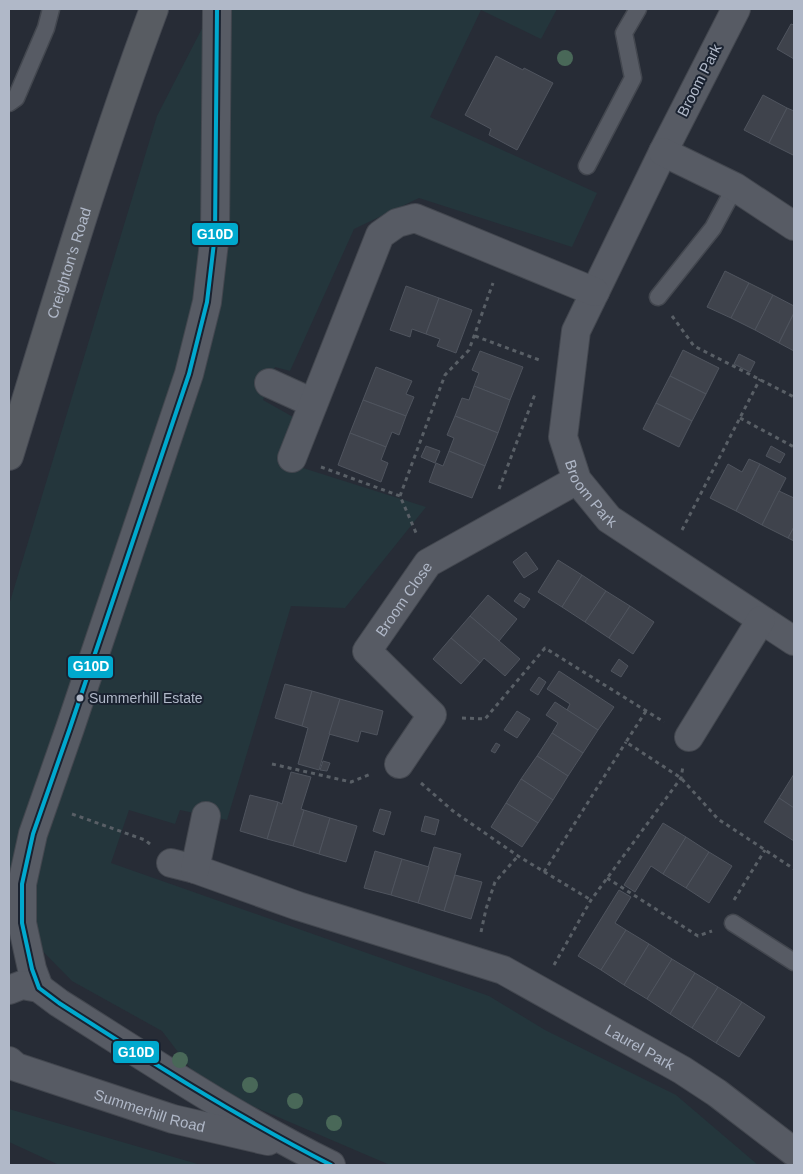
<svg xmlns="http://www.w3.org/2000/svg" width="803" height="1174" viewBox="0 0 803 1174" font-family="Helvetica,sans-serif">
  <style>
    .green { fill: #24363c }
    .building { fill: #3f434c; stroke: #4f545e }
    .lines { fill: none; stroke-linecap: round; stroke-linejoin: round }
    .service-casing { stroke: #43474f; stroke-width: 19 }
    .minor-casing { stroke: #43474f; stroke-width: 30 }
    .trunk-casing { stroke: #444851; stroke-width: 30 }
    .path { stroke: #595f66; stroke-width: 3; stroke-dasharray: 4 4; stroke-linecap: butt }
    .service { stroke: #575b64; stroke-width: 16 }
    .minor { stroke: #575b64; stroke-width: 28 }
    .trunk { stroke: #585c62; stroke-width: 28 }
    .bus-1-casing { stroke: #1a2230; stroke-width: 8 }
    .bus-1 { stroke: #00a9ce; stroke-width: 4 }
    .tree { fill: #496858 }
    .bus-dot { fill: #b0b8c8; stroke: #1a2230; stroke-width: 2 }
    .labels { text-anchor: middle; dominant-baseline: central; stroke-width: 4; stroke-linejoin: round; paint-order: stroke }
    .bus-label { font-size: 14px; fill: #b0b8c8; stroke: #1a2230; text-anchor: start }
    .street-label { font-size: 15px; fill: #b0b8c8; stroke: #1a2230 }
    .line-badge { stroke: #1a2230; stroke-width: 2 }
    .badge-label { font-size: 14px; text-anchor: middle; font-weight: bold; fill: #fff }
  </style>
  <rect width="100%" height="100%" fill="#272c36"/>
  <g class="green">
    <polygon points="212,9 557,9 541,39 481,10 430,117 597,193 572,247 419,198 354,229 290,371 275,367 263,400 293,417 281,461 426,507 345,608 291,606 227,820 180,810 175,824 129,810 111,863 489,996 545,1030 676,1095 758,1165 390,1165 203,1085 162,1031 72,981 9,917 9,605 157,116"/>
    <polygon points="9,1109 201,1165 59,1165 9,1142"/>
  </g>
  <g class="building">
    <polygon points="791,24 794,25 794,59 777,49"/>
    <polygon points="496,56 523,70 524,68 553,83 517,150 489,135 491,129 465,115"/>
    <polygon points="763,95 787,108 769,143 744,130"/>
    <polygon points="787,108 794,111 794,153 793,155 769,143"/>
    <polygon points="725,271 749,283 731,318 707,307"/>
    <polygon points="749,283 773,295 755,330 731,318"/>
    <polygon points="406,286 439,298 426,334 412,329 410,337 390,330"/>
    <polygon points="773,295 794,306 794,313 779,343 755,330"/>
    <polygon points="439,298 472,310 456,353 437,346 440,339 426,334"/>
    <polygon points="794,313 794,351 779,343"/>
    <polygon points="683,350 719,368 706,394 670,376"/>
    <polygon points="480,351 523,367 510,400 474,386 479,373 472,370"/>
    <polygon points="739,354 755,362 750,372 734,364"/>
    <polygon points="376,367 412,381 406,394 414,397 406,416 363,400"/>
    <polygon points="670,376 706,394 692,421 656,403"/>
    <polygon points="474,386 510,400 498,433 455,416 462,398 469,400"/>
    <polygon points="363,400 406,416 399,435 392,432 386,447 350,433"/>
    <polygon points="656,403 692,421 679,447 643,429"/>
    <polygon points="455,416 498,433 485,466 449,451 454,438 447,435"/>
    <polygon points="350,433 386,447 381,460 388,463 381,482 338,465"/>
    <polygon points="426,446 440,451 435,463 421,457"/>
    <polygon points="771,446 785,454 780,463 766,456"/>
    <polygon points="449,451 485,466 472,498 429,482 436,463 443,466"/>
    <polygon points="749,459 760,464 736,511 710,498 728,464 742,472"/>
    <polygon points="760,464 786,478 762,525 736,511"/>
    <polygon points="779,491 794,498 794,527 788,538 762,525"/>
    <polygon points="794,527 794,541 788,538"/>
    <polygon points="526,552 538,569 524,578 513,562"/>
    <polygon points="558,560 582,575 562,607 538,592"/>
    <polygon points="582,575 606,591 585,622 562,607"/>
    <polygon points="606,591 630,606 609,638 585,622"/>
    <polygon points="520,593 530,599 524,608 514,601"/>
    <polygon points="488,595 517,619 499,641 470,616"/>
    <polygon points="630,606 654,622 633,654 609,638"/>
    <polygon points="470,616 520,659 505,676 484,658 480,663 451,638"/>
    <polygon points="451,638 480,663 461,684 433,659"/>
    <polygon points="619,659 628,666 621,677 611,671"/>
    <polygon points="559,671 614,707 598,730 567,710 570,704 547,689"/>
    <polygon points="539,677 546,682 538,695 530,690"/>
    <polygon points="285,684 312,691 302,726 275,718"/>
    <polygon points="312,691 340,699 319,770 298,764 308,728 302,726"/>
    <polygon points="340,699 383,711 377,735 361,731 358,742 329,734"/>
    <polygon points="555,702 598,730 583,753 552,733 558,723 546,715"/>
    <polygon points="517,711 530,719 517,738 504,730"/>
    <polygon points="552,733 583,753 568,776 537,756"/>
    <polygon points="496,743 500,745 495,753 491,751"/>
    <polygon points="537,756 568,776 553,800 521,779"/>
    <polygon points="323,761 330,763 327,771 320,770"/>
    <polygon points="291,772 311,777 301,809 304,810 293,846 267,839 278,802 282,804"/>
    <polygon points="794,774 794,808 779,798"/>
    <polygon points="521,779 553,800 538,823 506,803"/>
    <polygon points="250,795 278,802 267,839 240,831"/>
    <polygon points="779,798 794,808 794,841 764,822"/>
    <polygon points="506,803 538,823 522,847 491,827"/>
    <polygon points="380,809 391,812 384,835 373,831"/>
    <polygon points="304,810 330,818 319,854 293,846"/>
    <polygon points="425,816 439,820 435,835 421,831"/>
    <polygon points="330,818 357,826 346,862 319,854"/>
    <polygon points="663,823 686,837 663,874 651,866 635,892 624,885"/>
    <polygon points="686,837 709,852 686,888 663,874"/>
    <polygon points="434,847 461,854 444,911 418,903"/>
    <polygon points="375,851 402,859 391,895 364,888"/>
    <polygon points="709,852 732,866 709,903 686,888"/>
    <polygon points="402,859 429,867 418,903 391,895"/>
    <polygon points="455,875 482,882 471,919 444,911"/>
    <polygon points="619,890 631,897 615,923 626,930 601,970 578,956"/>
    <polygon points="626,930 649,944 624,985 601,970"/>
    <polygon points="649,944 672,959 647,999 624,985"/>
    <polygon points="672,959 695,973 670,1014 647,999"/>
    <polygon points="695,973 718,987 692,1028 670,1014"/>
    <polygon points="718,987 742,1002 716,1043 692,1028"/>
    <polygon points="742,1002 765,1017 739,1057 716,1043"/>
  </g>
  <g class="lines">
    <defs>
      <g id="service">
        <polyline points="9,103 16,98 46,28 51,9"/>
        <polyline points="587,166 633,78 624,33 638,9"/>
        <polyline points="658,297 713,228 735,187"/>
        <polyline points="733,923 794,962"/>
      </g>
      <g id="minor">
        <path id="s1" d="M736,9L663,152L576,331L563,437L577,480L609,519L794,641"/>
        <polyline points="663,152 735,187 794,226"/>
        <polyline points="269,383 313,403"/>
        <polyline points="292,458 380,235 397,223 415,218 442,229 595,292"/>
        <polyline points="689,737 761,620"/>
        <path id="s2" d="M399,764L432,715L367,651L428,563L577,480"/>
        <path id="s3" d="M171,863L195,869L298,906L503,970L682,1070L717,1093L794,1152"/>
        <polyline points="195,869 206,816"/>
        <polyline points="39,988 32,969 22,923 22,884 33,834 70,728 189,374 207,302 215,234 217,9"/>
        <path d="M9,990L22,985L39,988L59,1003C148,1059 236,1118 331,1165"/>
        <path id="s4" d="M9,1061L16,1067L173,1119L268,1141"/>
      </g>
      <g id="trunk">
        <path id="s5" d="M9,456C55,306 99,156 154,9"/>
      </g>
    </defs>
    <use href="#service" class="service-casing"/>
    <use href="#minor" class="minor-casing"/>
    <use href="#trunk" class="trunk-casing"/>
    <g class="path">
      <polyline points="672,316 694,346 794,397"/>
      <polyline points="475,336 542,361"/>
      <polyline points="740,418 794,447"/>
      <polyline points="321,467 400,496 417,535"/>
      <polyline points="499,489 535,394"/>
      <polyline points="400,496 445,375 469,350 493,283"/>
      <polyline points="682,530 760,379"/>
      <polyline points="646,711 626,742 681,778 718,819 794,869"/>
      <polyline points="462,718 485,719 545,648 664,722"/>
      <polyline points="272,764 351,782 371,774"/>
      <polyline points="421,783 453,811 518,856 591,900"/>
      <polyline points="72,814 145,840 150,844"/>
      <polyline points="544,872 626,742"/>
      <polyline points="607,878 698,936 712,931"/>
      <polyline points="734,900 765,850"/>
      <polyline points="481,932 486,909 495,882 518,856"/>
      <polyline points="554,965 591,900 681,778 683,766"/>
    </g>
    <use href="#service" class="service"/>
    <use href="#minor" class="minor"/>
    <use href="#trunk" class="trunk"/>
    <defs>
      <path id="bus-1" d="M217,9L215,234L207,302L189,374L70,728L33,834L22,884V923L32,969L39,988L59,1003C148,1060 237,1117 331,1165"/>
    </defs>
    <use href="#bus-1" class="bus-1-casing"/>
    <use href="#bus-1" class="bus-1"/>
  </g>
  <g class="tree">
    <circle cx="565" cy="58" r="8"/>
    <circle cx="180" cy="1060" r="8"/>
    <circle cx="250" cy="1085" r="8"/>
    <circle cx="295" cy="1101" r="8"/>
    <circle cx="334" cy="1123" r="8"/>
  </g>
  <circle class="bus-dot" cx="80" cy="698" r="4.5"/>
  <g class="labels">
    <g class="bus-label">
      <text x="89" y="698">Summerhill Estate</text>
    </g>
    <g class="street-label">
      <text transform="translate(699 80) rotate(-63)">Broom Park</text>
      <text stroke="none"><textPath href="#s5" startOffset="202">Creighton's Road</textPath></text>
      <text stroke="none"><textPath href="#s1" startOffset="530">Broom Park</textPath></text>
      <text stroke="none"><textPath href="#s2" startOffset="214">Broom Close</textPath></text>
      <text stroke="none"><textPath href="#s3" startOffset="506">Laurel Park</textPath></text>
      <text stroke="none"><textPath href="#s4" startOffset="150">Summerhill Road</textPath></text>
    </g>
  </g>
  <g class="line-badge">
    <rect x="191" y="222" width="48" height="24" rx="5" fill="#00a9ce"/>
    <rect x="67" y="655" width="47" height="24" rx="5" fill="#00a9ce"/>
    <rect x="112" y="1040" width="48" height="24" rx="5" fill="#00a9ce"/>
  </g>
  <g class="badge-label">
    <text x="215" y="239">G10D</text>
    <text x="91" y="671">G10D</text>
    <text x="136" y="1057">G10D</text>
  </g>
  <rect width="803" height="1174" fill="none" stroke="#b0b8c8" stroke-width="20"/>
</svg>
